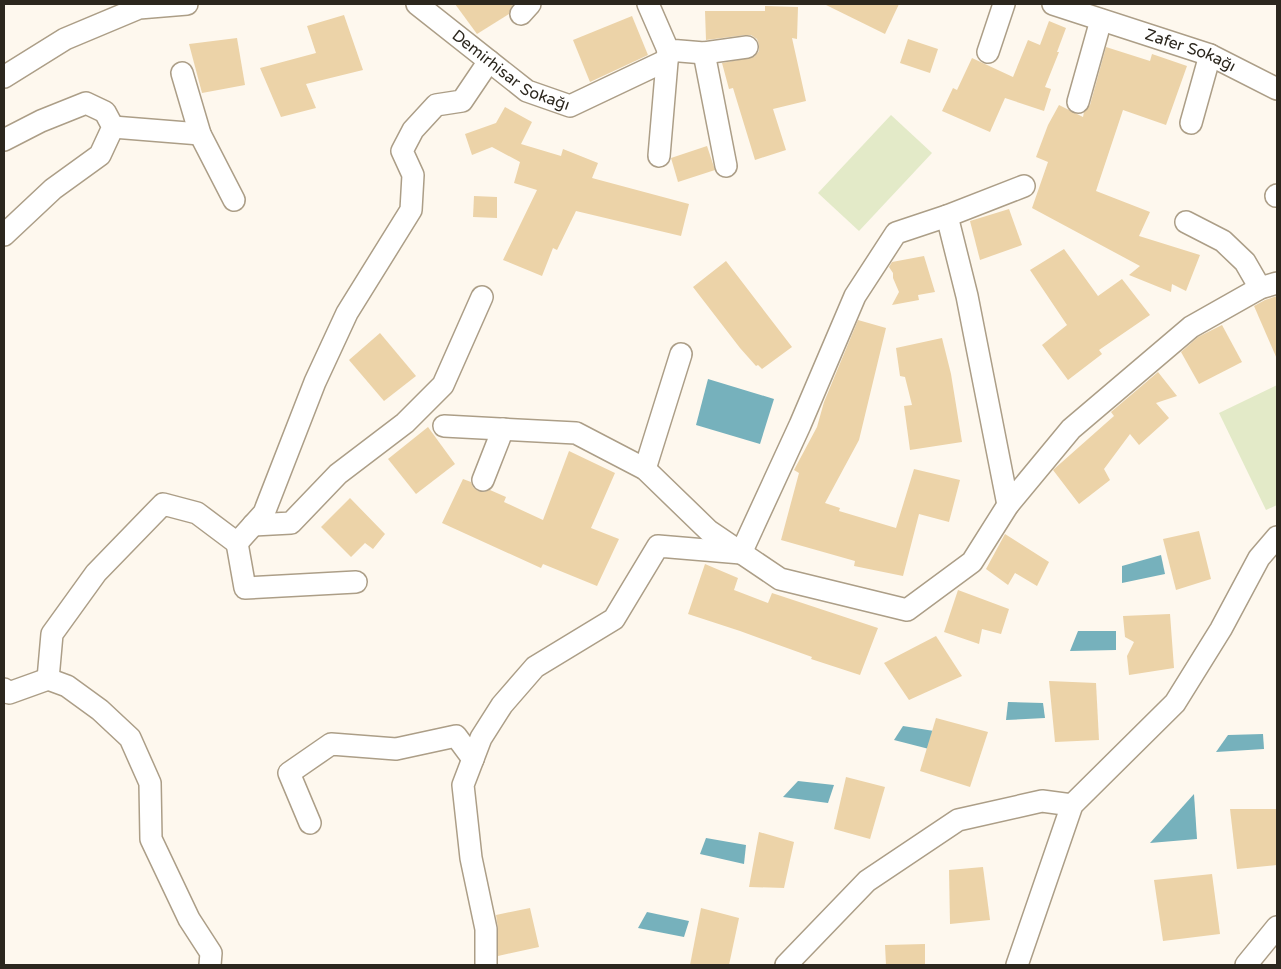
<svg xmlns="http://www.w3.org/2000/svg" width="1281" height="969" viewBox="0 0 1281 969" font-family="'Varela Round',sans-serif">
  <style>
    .green { fill: #e3eac8 }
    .water { fill: #76b1bc }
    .building { fill: #ecd3a8 }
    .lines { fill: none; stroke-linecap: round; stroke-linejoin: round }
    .minor-casing { stroke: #ac9e87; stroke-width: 24 }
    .minor { stroke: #fff; stroke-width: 21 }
    .labels { text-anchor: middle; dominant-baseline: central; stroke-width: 4.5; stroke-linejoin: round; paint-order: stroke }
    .street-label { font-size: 16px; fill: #2c271e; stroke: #fff }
  </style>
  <rect width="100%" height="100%" fill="#fef8ee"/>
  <g class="green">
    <polygon points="891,115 932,153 859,231 818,193"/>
    <polygon points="1277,385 1277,505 1266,510 1219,413"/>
  </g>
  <g class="water">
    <polygon points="708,379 774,399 760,444 696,425"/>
    <polygon points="1161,555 1165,574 1122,583 1122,566"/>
    <polygon points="1078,631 1116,631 1116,650 1070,651"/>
    <polygon points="1008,702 1043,703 1045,718 1006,720"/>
    <polygon points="903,726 934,731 929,749 894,740"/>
    <polygon points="1263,734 1264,749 1216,752 1228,735"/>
    <polygon points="798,781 834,785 828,803 783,797"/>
    <polygon points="1194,794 1197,839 1150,843"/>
    <polygon points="706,838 746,845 744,864 700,854"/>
    <polygon points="647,912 689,921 684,937 638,928"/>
  </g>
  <g class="building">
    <polygon points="455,4 513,4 509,14 477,34"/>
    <polygon points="824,4 899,4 885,34"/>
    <polygon points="765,6 798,7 797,39 792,38 806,101 773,109 786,150 755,160 733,88 729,89 722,63 754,57 759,51 759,45 757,39 751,35 746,35 706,40 705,11 765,11"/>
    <polygon points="344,15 363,70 306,84 316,108 281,117 260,68 316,53 307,26"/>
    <polygon points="632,16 648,55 590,82 573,40"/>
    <polygon points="1049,21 1066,28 1057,52 1059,52 1045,87 1051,89 1044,111 1005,98 990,132 942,111 953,88 957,90 972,58 1013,77 1028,40 1040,45"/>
    <polygon points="237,38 245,85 202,93 189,44"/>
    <polygon points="908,39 938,49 930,73 900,63"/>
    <polygon points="1106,47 1150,61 1152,54 1187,66 1166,125 1123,110 1096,191 1150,212 1139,236 1200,255 1186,291 1172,284 1171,292 1129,275 1140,266 1032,208 1048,162 1036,157 1048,125 1059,105 1083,117 1084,112 1090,105"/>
    <polygon points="505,107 532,122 521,144 561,156 563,149 598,163 592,178 689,204 681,236 576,211 557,250 553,248 542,276 503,260 537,190 514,183 520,162 492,147 472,155 465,134 496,123"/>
    <polygon points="707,146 715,170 678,182 671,158"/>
    <polygon points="474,196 497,197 497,218 473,217"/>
    <polygon points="1009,209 1022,245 980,260 970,221"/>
    <polygon points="1064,249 1098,296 1122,279 1150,315 1099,350 1102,354 1068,380 1042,345 1067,325 1030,270"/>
    <polygon points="924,256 935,292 918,295 919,300 892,305 899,292 893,278 893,273 889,267 892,262"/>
    <polygon points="726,261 792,347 762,369 758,365 756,366 740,348 693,287"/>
    <polygon points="1277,296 1277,359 1254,306 1265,300"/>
    <polygon points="858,320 886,328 859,440 825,503 840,508 839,511 896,528 914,469 960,480 949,522 919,514 903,576 854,566 855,561 781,540 799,473 794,470 817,427 824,402"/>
    <polygon points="1222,325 1242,362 1199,384 1181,352 1198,337"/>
    <polygon points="380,333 416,376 384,401 349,360"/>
    <polygon points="942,338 951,374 962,442 910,450 904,406 912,405 905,377 900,376 896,348"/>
    <polygon points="1158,372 1177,396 1156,403 1169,418 1139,445 1130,434 1104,469 1110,480 1079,504 1053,470 1114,416 1111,412"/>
    <polygon points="428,427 455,464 416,494 388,459"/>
    <polygon points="569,451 615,473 591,528 619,539 597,586 543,564 541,568 442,523 463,479 471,482 473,487 478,491 484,492 490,490 506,497 504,502 543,520"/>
    <polygon points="350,498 385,534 373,549 365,543 351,557 321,527"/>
    <polygon points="1199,531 1211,579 1176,590 1163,539"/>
    <polygon points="1005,534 1049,562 1037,586 1015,573 1008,585 986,569"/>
    <polygon points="705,564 738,578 734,590 768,603 772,593 878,628 860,675 811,659 812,657 740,631 688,614"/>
    <polygon points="958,590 1009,609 1001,634 982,629 979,644 944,632"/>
    <polygon points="1170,614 1174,668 1129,675 1127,656 1134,642 1125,637 1123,616"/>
    <polygon points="936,636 962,676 909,700 884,663"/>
    <polygon points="1049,681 1096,683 1099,740 1055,742"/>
    <polygon points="936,718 988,732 970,787 920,771"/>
    <polygon points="846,777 885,787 870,839 834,829"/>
    <polygon points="1230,809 1276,809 1277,865 1237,869"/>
    <polygon points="759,832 794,842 784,888 749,887"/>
    <polygon points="983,867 990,920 950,924 949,870"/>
    <polygon points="1212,874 1220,934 1163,941 1154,880"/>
    <polygon points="530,908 539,947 498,956 498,929 496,915"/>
    <polygon points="701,908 739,918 729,965 690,965"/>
    <polygon points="925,944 925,965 886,965 885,945"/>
  </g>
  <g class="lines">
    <defs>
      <g id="minor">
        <path id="s1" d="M417,4L527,91L570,106L667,60"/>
        <polyline points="648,4 668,50 704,53 747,47"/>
        <path id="s2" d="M1053,4L1210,55L1277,89"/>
        <polyline points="521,14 530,4"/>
        <polyline points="988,52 1004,4"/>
        <polyline points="704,53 726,166"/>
        <polyline points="182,73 200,134 234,200"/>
        <polyline points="4,77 65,39 139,8 187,4"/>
        <polyline points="1078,102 1101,20"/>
        <polyline points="1191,123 1210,55"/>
        <polyline points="113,127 200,134"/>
        <polyline points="4,140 41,121 86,103 105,112 113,127 100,155 53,189 4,235"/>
        <polyline points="659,156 668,50"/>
        <polyline points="1276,196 1277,195"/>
        <polyline points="1186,222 1223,241 1245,262 1260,288"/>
        <polyline points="444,426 576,433 645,469 709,531 780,579 907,610 972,562 1008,505 1071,429 1191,327 1260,288 1277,283"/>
        <polyline points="645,469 681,354"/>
        <polyline points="483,480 503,429"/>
        <polyline points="1008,505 967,296 947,216 1024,186"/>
        <polyline points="253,525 291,523 338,474 405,423 443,385 482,297"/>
        <polyline points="237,543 245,588 356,582"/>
        <polyline points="48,679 52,634 96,573 163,504 197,513 237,543 264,513 315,382 347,313 411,210 413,175 402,151 413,130 436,105 462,101 489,61"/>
        <polyline points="48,679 67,686 100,710 130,738 150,783 151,839 189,919 211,953 210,965"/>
        <polyline points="4,689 9,693 48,679"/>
        <polyline points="310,823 289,773 331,744 396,749 456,736 473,759"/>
        <polyline points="486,965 486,929 471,858 463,785 481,738 502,705 535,667 614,619 658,546 741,553 800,425 855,296 896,233 947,216"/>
        <polyline points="786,965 867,881 958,820 1042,801 1072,805"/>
        <polyline points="1017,965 1072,805 1175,703 1221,629 1259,558 1277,537"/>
        <polyline points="1246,965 1277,927"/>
      </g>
    </defs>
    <use href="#minor" class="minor-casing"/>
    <use href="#minor" class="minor"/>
  </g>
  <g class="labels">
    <g class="street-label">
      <text stroke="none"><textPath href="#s2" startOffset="145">Zafer Sokağı</textPath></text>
      <text stroke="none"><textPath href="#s1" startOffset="116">Demirhisar Sokağı</textPath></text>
    </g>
  </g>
  <rect width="1281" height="969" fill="none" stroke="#2c271e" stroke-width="10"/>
</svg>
